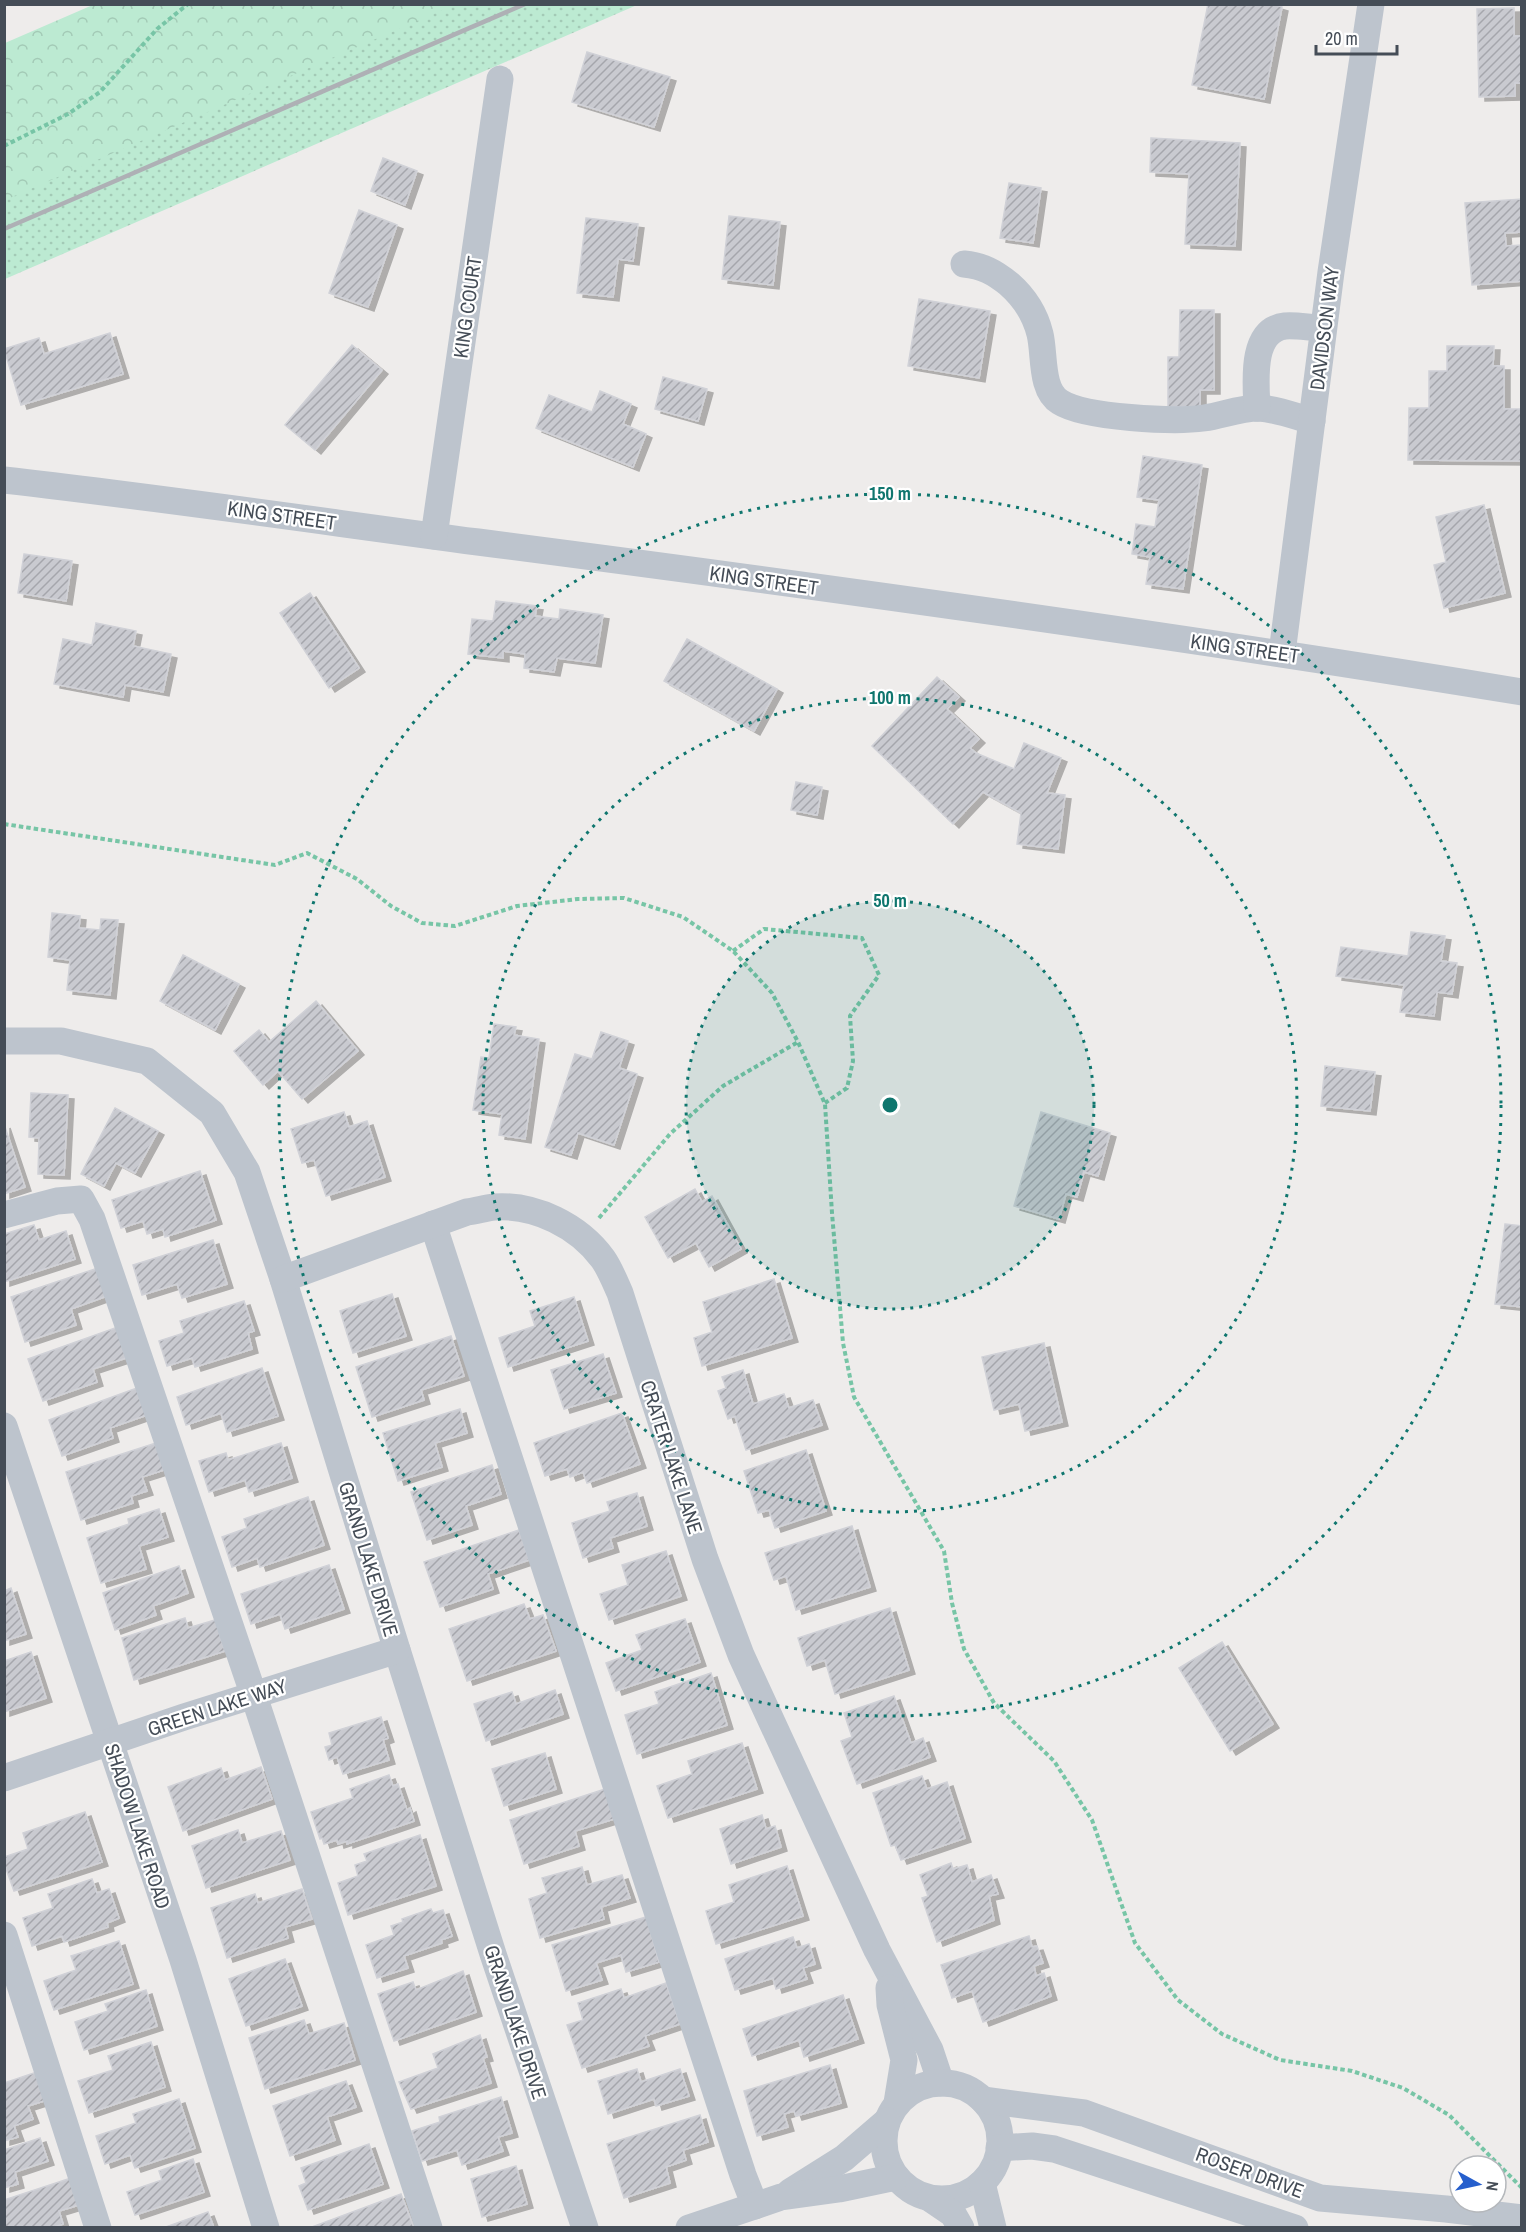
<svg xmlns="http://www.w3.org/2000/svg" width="1526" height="2232" viewBox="0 0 1526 2232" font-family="'Archivo Narrow',sans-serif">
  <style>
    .grass { fill: url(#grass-dots) }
    .park { fill: url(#park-crowns) }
    .building { fill: url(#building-hatch); stroke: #d0d1d7; stroke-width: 1.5; filter: url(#shadow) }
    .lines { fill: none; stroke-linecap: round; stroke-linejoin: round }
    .path { stroke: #77c5a6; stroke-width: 4; stroke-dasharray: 4.5 3; stroke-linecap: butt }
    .minor { stroke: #bdc4cd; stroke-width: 27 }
    .rail { stroke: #aeb0b5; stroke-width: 4.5 }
    .ring { fill: none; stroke: #0f766e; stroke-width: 3; stroke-dasharray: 3 6 }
    .labels { text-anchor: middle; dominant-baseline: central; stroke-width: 4.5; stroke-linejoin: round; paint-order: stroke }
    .street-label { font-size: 20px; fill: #454d57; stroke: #fff }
    .centre { fill: #0f766e; stroke: #fff; stroke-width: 3 }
    .ring-label { font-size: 18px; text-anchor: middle; font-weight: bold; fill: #0f766e; stroke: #fff; stroke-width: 4.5; stroke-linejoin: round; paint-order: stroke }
  </style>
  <defs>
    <pattern id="grass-dots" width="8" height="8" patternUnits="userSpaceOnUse" patternTransform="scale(1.5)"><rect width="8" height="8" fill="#bcead2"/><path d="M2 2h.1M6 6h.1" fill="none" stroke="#a3cab6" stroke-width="1.8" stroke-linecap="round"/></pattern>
    <pattern id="park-crowns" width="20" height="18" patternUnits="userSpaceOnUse" patternTransform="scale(1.5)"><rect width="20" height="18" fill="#bcead2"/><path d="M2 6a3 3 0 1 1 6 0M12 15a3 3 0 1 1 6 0" fill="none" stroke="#a3cab6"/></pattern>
    <pattern id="building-hatch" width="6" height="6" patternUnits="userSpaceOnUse" patternTransform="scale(1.5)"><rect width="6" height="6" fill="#c9cad0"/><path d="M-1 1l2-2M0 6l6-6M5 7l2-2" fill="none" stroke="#a5a6ac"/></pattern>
    <filter id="shadow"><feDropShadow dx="6" dy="4" stdDeviation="0" flood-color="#0004"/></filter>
  </defs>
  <rect width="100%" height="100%" fill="#eeeceb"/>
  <polygon class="grass" points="174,5 637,5 5,279 4,84"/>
  <polygon class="park" points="95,4 454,4 454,5 5,200 5,43"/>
  <g class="building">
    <polygon points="1208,4 1272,4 1282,7 1264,99 1192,85"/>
    <polygon points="1514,8 1514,36 1522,36 1522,83 1515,83 1515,96 1479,97 1477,9"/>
    <polygon points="587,52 670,77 654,127 572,102"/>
    <polygon points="1151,138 1240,143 1235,246 1185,244 1189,174 1150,172"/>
    <polygon points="383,158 417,171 405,205 371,191"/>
    <polygon points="1009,183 1041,188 1033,243 1000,238"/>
    <polygon points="1522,199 1522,232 1505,233 1506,246 1522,245 1522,281 1472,285 1465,203"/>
    <polygon points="359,210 397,225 368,307 329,293"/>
    <polygon points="729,216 780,222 773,285 722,279"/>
    <polygon points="586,218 638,224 633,261 618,259 613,297 577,293"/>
    <polygon points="919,299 990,311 979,378 908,366"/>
    <polygon points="1180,310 1214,310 1214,390 1200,390 1200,407 1168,407 1168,357 1179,357"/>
    <polygon points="110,333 123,374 21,405 4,349 39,338 44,354"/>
    <polygon points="352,345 382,370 315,450 285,425"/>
    <polygon points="1447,346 1494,346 1493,366 1504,366 1504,409 1522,409 1522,461 1408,460 1409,408 1429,408 1429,371 1447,371"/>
    <polygon points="663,377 707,389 698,421 655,409"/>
    <polygon points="600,391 631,404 623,424 646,434 633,467 536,428 549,395 592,412"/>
    <polygon points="1143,456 1202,465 1183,589 1146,584 1150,557 1132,554 1136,524 1155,527 1159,500 1137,497"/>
    <polygon points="1484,505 1505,593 1444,608 1434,565 1446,562 1436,517"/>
    <polygon points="24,554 72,561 66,601 18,593"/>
    <polygon points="310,593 359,668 329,688 280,613"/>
    <polygon points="496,601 537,606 535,616 559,619 560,609 603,615 595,663 557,658 554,672 524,668 525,654 503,651 503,658 468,654 472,619 493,621"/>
    <polygon points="96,623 136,631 133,646 171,654 163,692 125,685 123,697 54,684 63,639 92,645"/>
    <polygon points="687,639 777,689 754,731 664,681"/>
    <polygon points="937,677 959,697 947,709 979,739 970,748 976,753 1014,769 1024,743 1061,758 1047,793 1065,795 1058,849 1017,844 1021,813 983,792 953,824 872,746"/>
    <polygon points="796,782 822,787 817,815 791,810"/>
    <polygon points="52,913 80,916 79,928 100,930 101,919 118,920 110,995 67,990 70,960 48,957"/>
    <polygon points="1411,932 1445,936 1441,961 1457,963 1452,994 1437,992 1434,1016 1400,1012 1404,985 1336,976 1341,947 1408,956"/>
    <polygon points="183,955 239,984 215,1030 160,1001"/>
    <polygon points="316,1001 358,1051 302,1099 278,1071 263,1085 234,1051 259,1030 269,1042"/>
    <polygon points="494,1024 516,1027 514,1035 539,1039 525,1139 499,1135 502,1114 473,1110 481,1057 489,1058"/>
    <polygon points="601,1032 628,1041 619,1068 637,1074 614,1145 578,1133 571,1155 545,1147 575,1054 592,1059"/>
    <polygon points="1325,1066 1375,1072 1370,1111 1321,1106"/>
    <polygon points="31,1093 68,1095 64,1175 38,1174 39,1138 29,1137"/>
    <polygon points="115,1108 158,1131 135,1173 116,1163 104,1186 81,1174"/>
    <polygon points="344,1112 349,1127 367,1121 385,1177 326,1196 314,1160 302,1163 291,1129"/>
    <polygon points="1041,1112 1110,1133 1098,1176 1084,1172 1077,1197 1066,1194 1059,1219 1014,1206"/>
    <polygon points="4,1124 25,1187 4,1194"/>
    <polygon points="200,1171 216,1220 165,1237 163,1229 147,1234 143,1221 121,1228 112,1200"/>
    <polygon points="695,1189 702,1202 712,1196 741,1249 709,1267 696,1243 668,1258 645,1217"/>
    <polygon points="1505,1224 1522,1226 1522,1307 1495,1304"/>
    <polygon points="34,1225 39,1240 66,1231 75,1259 4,1282 4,1234"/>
    <polygon points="213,1240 227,1284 182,1298 177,1284 142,1295 133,1265"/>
    <polygon points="98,1268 107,1296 71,1309 76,1325 25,1342 11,1297"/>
    <polygon points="774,1279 792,1338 702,1366 694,1338 712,1332 703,1302"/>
    <polygon points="392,1294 406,1336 353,1353 340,1311"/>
    <polygon points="574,1297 588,1341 508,1367 499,1338 535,1326 530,1311"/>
    <polygon points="244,1301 254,1331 248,1333 252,1349 195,1367 192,1358 167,1366 159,1341 184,1333 180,1321"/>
    <polygon points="118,1327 129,1357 93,1369 97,1382 43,1401 28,1359"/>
    <polygon points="451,1336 464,1376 421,1390 424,1400 372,1417 356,1367"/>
    <polygon points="1044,1343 1062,1422 1025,1431 1019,1404 994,1410 982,1357"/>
    <polygon points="603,1354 616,1393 564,1409 551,1370"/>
    <polygon points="262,1368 278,1416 227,1432 221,1413 186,1425 177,1397"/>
    <polygon points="743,1370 753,1404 784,1394 789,1408 813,1400 822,1425 746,1450 735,1416 728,1419 718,1391 726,1388 722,1377"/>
    <polygon points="137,1388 147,1415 110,1428 113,1438 62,1456 49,1420"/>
    <polygon points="460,1409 467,1433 435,1443 442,1467 398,1481 383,1433"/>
    <polygon points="622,1413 640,1464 587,1483 583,1472 570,1477 567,1469 545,1476 534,1443"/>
    <polygon points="156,1443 164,1470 142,1477 147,1491 131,1496 133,1503 81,1520 66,1472"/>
    <polygon points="281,1443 292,1478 249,1492 245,1480 209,1492 199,1461 226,1453 228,1460"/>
    <polygon points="806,1450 826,1511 775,1528 769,1510 758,1513 744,1471"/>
    <polygon points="492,1465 501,1494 466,1506 472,1525 427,1540 411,1492"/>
    <polygon points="637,1493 647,1526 610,1538 613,1548 583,1558 572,1523 610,1511 607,1502"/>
    <polygon points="308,1497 324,1545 260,1567 257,1558 232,1567 222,1537 247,1528 244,1519"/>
    <polygon points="159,1509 168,1537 139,1546 146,1569 101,1583 87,1538 129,1524 128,1519"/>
    <polygon points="852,1526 870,1587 796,1610 786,1576 774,1580 765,1553"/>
    <polygon points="519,1530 529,1560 488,1574 493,1589 440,1607 424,1562"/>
    <polygon points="666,1551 681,1596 609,1620 600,1594 628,1585 622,1565"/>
    <polygon points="329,1565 344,1609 285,1629 280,1614 251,1624 241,1594"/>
    <polygon points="179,1566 188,1593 153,1606 156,1615 115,1630 103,1593"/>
    <polygon points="11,1588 26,1634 4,1641 4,1591"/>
    <polygon points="524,1604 530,1619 543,1615 556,1651 467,1681 449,1629"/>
    <polygon points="890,1608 909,1670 835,1694 825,1660 807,1666 798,1638"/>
    <polygon points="185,1618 188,1628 215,1620 225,1651 134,1680 122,1638"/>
    <polygon points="685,1619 700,1662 616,1691 606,1663 642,1650 636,1635"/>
    <polygon points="1222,1642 1273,1724 1230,1751 1179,1668"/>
    <polygon points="31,1652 46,1698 4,1712 4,1661"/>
    <polygon points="711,1673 727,1725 637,1754 625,1715 659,1704 655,1692"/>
    <polygon points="555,1690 563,1714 486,1741 474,1704 512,1692 516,1704"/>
    <polygon points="894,1696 911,1743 923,1738 930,1757 857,1784 841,1741 852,1737 844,1713"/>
    <polygon points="381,1717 388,1738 383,1740 389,1760 343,1774 337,1757 329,1760 325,1747 332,1745 329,1733"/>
    <polygon points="742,1743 757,1789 668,1818 657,1786 692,1774 688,1761"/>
    <polygon points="545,1753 556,1789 504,1806 492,1769"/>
    <polygon points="261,1767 272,1799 183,1831 168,1787 221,1768 225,1780"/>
    <polygon points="389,1775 393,1786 398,1784 407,1810 410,1808 414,1821 347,1844 347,1841 338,1844 337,1840 324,1844 322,1838 320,1839 311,1812 353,1798 350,1789"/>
    <polygon points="922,1776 927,1789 947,1782 965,1838 901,1860 895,1845 891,1846 873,1793"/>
    <polygon points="605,1789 614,1819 575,1831 579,1846 524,1864 510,1820"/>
    <polygon points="85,1812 102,1862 14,1891 4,1863 4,1857 28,1849 23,1833"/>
    <polygon points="762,1815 766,1829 775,1826 781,1847 731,1864 720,1829"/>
    <polygon points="238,1830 242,1843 281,1831 290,1860 206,1888 192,1846"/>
    <polygon points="420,1835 436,1886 348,1915 338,1883 358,1876 355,1865 367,1861 364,1854"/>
    <polygon points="951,1863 953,1869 967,1865 972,1882 991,1875 998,1894 989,1896 994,1920 937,1942 922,1898 928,1896 920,1875"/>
    <polygon points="787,1866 803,1916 716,1944 706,1911 734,1902 729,1885"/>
    <polygon points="582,1867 587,1885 622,1875 630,1898 601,1907 604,1919 540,1938 529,1899 547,1893 542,1878"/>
    <polygon points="92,1879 97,1893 109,1889 119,1918 107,1923 108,1927 64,1942 62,1936 32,1946 23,1918 53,1908 48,1894"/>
    <polygon points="302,1889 312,1919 285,1927 288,1938 227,1958 211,1908 255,1894 258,1903"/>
    <polygon points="431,1909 433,1913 443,1910 452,1936 441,1940 442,1943 404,1956 408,1968 377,1978 366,1945 394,1935 391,1926 403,1922 402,1919"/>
    <polygon points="646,1917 659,1962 626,1972 621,1955 596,1963 602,1980 566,1991 552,1945"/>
    <polygon points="1029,1936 1032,1947 1037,1946 1043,1963 1034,1966 1036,1976 1044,1973 1051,1996 983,2022 972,1991 952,1998 941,1965"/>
    <polygon points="793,1937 797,1948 809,1944 815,1964 803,1968 807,1979 776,1989 773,1978 735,1990 725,1959"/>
    <polygon points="119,1941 133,1984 54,2010 44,1981 76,1970 71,1956"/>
    <polygon points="285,1959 302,2006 246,2026 229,1979"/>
    <polygon points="463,1971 476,2012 394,2041 378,1994 413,1982 416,1990"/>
    <polygon points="666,1983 680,2024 645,2036 649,2046 582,2068 567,2025 583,2020 578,2003 621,1989 624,1998"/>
    <polygon points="146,1990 157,2026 84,2050 75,2022 108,2011 105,2004"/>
    <polygon points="843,1995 858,2039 804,2057 799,2040 752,2056 743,2029"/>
    <polygon points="304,2020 309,2034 344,2023 355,2060 265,2089 249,2038"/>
    <polygon points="480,2035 487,2057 483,2058 491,2083 411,2109 399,2082 438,2068 433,2054"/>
    <polygon points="151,2042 165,2087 89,2113 78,2081 113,2070 108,2056"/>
    <polygon points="830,2065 841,2103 796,2116 794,2111 784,2114 788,2127 757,2136 744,2091"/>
    <polygon points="637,2069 641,2082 680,2069 689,2096 656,2106 654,2099 608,2114 598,2081"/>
    <polygon points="37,2072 47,2100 28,2106 33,2119 14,2126 18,2137 4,2141 4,2083"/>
    <polygon points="346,2081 356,2107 327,2117 335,2140 290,2156 273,2106"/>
    <polygon points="501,2097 512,2133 498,2137 503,2151 462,2165 457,2150 422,2161 412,2131 440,2122 439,2117"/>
    <polygon points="179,2099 195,2148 135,2168 130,2155 105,2164 96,2136 136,2123 133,2114"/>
    <polygon points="700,2115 708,2142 683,2150 686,2160 666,2167 670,2183 624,2198 607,2144"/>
    <polygon points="40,2138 48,2161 15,2172 18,2184 4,2188 4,2150"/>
    <polygon points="369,2144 383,2184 308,2210 299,2186 306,2183 301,2168"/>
    <polygon points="193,2159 204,2192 135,2215 127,2192 162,2180 159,2171"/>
    <polygon points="516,2166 527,2204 482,2217 471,2179"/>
    <polygon points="71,2178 79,2205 59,2211 63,2224 51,2228 4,2228 4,2200"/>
    <polygon points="401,2194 414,2228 312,2227"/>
    <polygon points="208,2212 214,2228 163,2228"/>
  </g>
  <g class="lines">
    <g class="path">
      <polyline points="4,146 68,114 100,92 157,29 188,4"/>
      <polyline points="4,824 275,865 307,853 357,879 391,906 422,923 455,926 517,906 578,899 624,898 683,917 733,951 772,993 798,1042 825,1104 832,1213 843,1343 854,1397 944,1551 952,1603 964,1649 994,1703 1054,1761 1092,1820 1135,1943 1178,2000 1222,2034 1280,2060 1352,2071 1403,2088 1449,2115 1522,2188"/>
      <polyline points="733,951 764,929 862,938 879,975 850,1016 853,1061 847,1088 825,1103"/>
      <polyline points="599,1218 670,1134 723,1086 798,1042"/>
    </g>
    <g class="minor">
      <path d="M964,264C983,266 994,272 1009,284C1025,298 1035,314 1040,334C1045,354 1040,390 1060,402C1085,418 1175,422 1204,418C1223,415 1240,408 1259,408C1277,409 1294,416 1312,421"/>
      <path d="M1257,408C1256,383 1250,330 1285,326C1297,325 1311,328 1323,328"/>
      <path d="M4,480C163,498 320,521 478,542C826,587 1175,635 1522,692"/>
      <polyline points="434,536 500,79"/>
      <polyline points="1282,653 1331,272 1371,4"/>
      <polyline points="4,1041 61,1041 147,1061 212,1113 247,1172 283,1279 397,1650 493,1954 585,2228"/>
      <polyline points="4,1215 57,1201 81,1199 92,1219 254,1696 429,2228"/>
      <polyline points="433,1224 743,2175 755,2206"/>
      <path d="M283,1279L467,1212C476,1211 485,1208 494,1207C535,1204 579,1226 603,1259C610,1269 615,1282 620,1293L705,1559L741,1655L877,1950L930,2050L941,2083"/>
      <polyline points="4,1426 183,1960 266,2228"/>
      <polyline points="4,1778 184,1717 397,1650"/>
      <polyline points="4,1935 98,2228"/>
      <polyline points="889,1988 890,2005 904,2060 897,2103"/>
      <circle cx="942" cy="2141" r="58"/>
      <polyline points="983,2100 1084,2113 1320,2198 1446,2209 1522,2218"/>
      <polyline points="999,2148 1032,2146 1054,2149 1295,2228"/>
      <polyline points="982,2183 993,2228"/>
      <polyline points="790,2192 844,2158 887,2121"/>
      <polyline points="931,2199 953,2214 961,2228"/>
      <polyline points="689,2228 781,2197 839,2189 896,2177"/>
    </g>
    <polyline class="rail" points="4,229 525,4"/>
  </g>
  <circle cx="890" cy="1105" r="204" fill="#0f766e" fill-opacity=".12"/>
  <g class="ring">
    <circle cx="890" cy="1105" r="204"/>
    <circle cx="890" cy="1105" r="407"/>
    <circle cx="890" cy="1105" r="611"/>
  </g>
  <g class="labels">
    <g class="street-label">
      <text transform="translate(467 307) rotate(-82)">KING COURT</text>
      <text transform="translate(1324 328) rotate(-83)">DAVIDSON WAY</text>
      <text transform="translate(282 515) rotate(8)">KING STREET</text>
      <text transform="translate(764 580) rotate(8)">KING STREET</text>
      <text transform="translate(1245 648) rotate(8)">KING STREET</text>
      <text transform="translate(672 1457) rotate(72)">CRATER LAKE LANE</text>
      <text transform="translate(369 1559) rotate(73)">GRAND LAKE DRIVE</text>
      <text transform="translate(217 1707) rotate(-18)">GREEN LAKE WAY</text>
      <text transform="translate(138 1826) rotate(72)">SHADOW LAKE ROAD</text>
      <text transform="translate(516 2022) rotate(72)">GRAND LAKE DRIVE</text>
      <text transform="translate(1250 2172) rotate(20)">ROSER DRIVE</text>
    </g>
  </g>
  <circle cx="890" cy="1105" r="9" class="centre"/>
  <g class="ring-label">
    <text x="890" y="500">150 m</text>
    <text x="890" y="704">100 m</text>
    <text x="890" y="907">50 m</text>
  </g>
  <rect width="1526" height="2232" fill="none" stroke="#454d57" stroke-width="12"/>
  <g transform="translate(1478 2184) rotate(98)"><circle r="28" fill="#ffffff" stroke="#b5b8bc" stroke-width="1.5"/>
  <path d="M0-4.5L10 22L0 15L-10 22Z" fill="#265fcd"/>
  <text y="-9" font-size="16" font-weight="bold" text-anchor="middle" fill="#454d57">N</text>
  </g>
  <path d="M1316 45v9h81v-9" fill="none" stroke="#454d57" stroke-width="3"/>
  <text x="1325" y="45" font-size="18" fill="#454d57" stroke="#ffffff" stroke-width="4.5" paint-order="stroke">20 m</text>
</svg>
